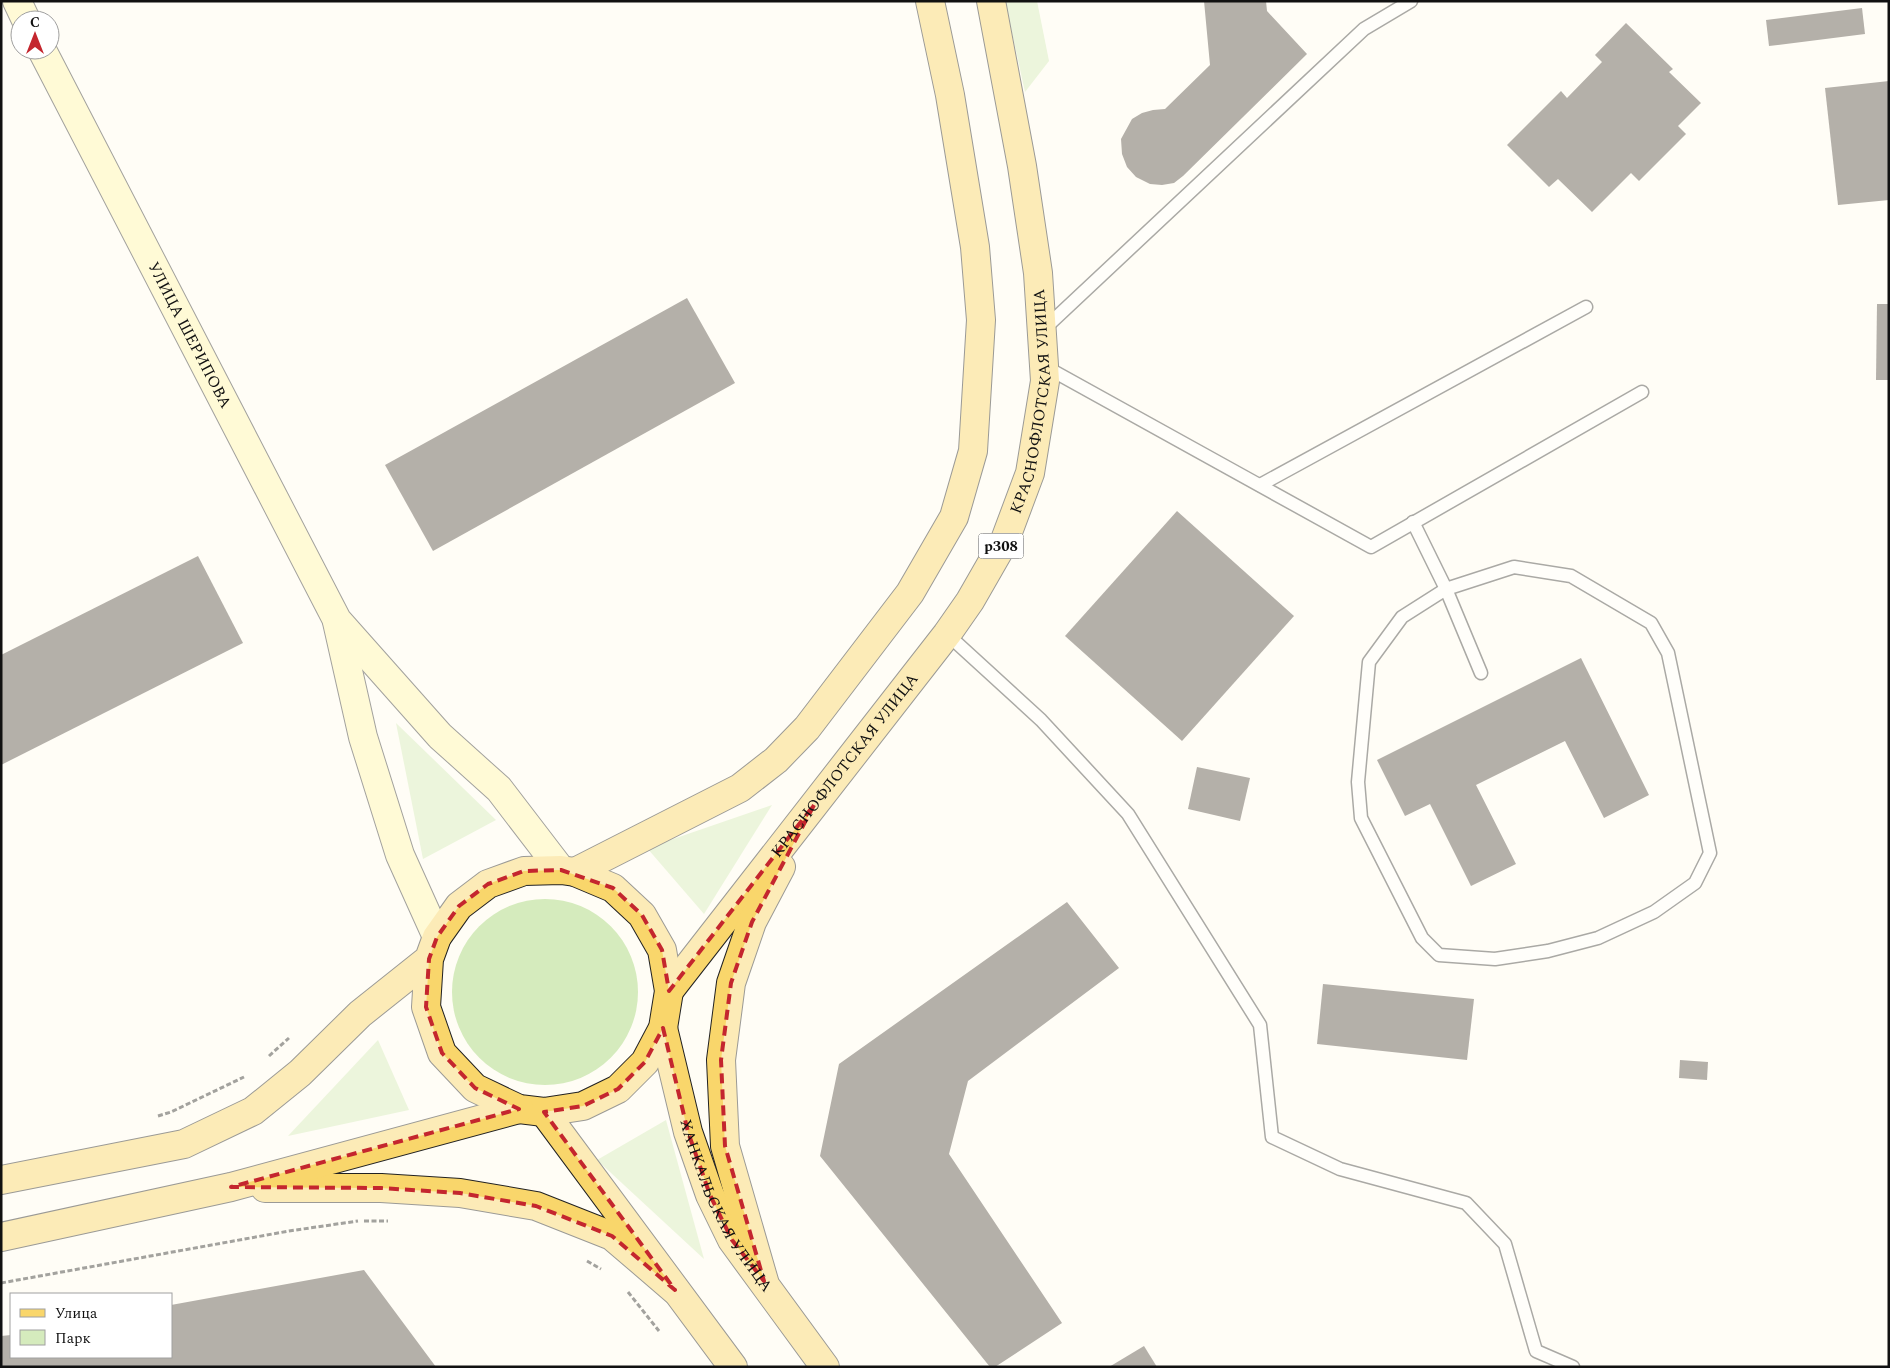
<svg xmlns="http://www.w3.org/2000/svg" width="1890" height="1368" viewBox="0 0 1890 1368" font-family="Spectral,serif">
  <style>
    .green { fill: #d5ebbd }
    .building { fill: #5a524d }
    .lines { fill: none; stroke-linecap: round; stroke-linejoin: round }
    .service-casing { stroke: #444; stroke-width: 15 }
    .secondary-casing { stroke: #333; stroke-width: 30 }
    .primary-casing { stroke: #222; stroke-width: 30 }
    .path { stroke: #333; stroke-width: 3; stroke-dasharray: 5 2.5; stroke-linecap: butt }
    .service { stroke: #fff; stroke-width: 12 }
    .secondary { stroke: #fff6b0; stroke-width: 28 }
    .primary { stroke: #f9d66b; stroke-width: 28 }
    .marked { fill: none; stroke: #c4262e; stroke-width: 4; stroke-dasharray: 10 6; stroke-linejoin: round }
    .labels { text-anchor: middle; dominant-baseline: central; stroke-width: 5; stroke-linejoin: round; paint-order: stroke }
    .shield { fill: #fff; stroke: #585858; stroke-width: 1 }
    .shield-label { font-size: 15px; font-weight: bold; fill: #111 }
    .street-label { font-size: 16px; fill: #111; stroke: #fff }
  </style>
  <rect width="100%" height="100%" fill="#fffdf5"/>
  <g class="green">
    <polygon points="1005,1 1037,1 1049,61 1025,92"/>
    <polygon points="396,723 496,820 423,859"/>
    <polygon points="772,805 704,914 647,848"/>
    <circle cx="545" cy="992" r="93"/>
    <polygon points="378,1040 409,1110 288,1136"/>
    <polygon points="666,1120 704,1259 597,1160"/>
  </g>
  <g class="building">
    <polygon points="1204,1 1266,1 1267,11 1307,54 1183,176 1174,183 1162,185 1150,184 1136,177 1127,167 1122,154 1121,139 1132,119 1142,113 1153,110 1165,109 1210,65"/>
    <polygon points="1862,8 1865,34 1769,46 1766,20"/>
    <polygon points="1626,23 1673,69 1669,72 1701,103 1678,126 1686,134 1639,181 1631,173 1592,212 1558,179 1549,187 1507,145 1561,91 1567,98 1602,62 1595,55"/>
    <polygon points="1889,81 1889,200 1838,205 1825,88"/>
    <polygon points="687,298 735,383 433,551 385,465"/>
    <polygon points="1877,304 1889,304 1889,380 1876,380"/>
    <polygon points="1177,511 1294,616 1182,741 1065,636"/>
    <polygon points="198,556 243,643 1,765 1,655"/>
    <polygon points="1581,658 1649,795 1604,818 1565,741 1476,785 1516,864 1471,886 1430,804 1405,816 1377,760"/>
    <polygon points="1197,767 1250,778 1240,821 1188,809"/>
    <polygon points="1067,902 1119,968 968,1081 949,1154 1062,1323 995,1367 990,1367 820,1156 839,1064"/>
    <polygon points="1323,984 1474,999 1467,1060 1317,1044"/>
    <polygon points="1680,1060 1708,1062 1707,1080 1679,1078"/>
    <polygon points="364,1270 436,1367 1,1367 1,1336 11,1335 11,1357 171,1357 171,1305"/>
    <polygon points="1144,1346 1157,1367 1109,1367"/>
  </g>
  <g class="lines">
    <defs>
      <g id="service">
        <polyline points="1044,329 1364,29 1411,1"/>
        <polyline points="1044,366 1371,547 1642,392"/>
        <polyline points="1260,485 1586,307"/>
        <polyline points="1413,522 1446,589 1481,673"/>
        <polygon points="1514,567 1571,576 1651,623 1668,653 1710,853 1695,883 1654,912 1598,938 1548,951 1495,959 1439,955 1422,938 1361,818 1358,782 1369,662 1402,617 1446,589"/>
        <polyline points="947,634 1041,720 1128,814 1260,1025 1272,1137 1340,1169 1466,1203 1505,1244 1536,1351 1573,1367"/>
      </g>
      <g id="secondary">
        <polyline points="17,1 26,20"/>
        <path id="s1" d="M42,50L337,620L440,736L499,789L561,870"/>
        <polyline points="337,622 363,737 400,855 437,937"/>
      </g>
      <g id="primary">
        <polyline points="575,872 740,788 776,760 807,728 910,593 954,517 973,451 981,320 975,247 950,95 930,1"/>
        <path id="s2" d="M669,991L947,634L970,601L1005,540L1030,473L1045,381L1038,273L1022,166L991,1"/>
        <path id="s3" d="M663,1028L688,1132L710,1195L732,1240L825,1367"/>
        <polyline points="544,1112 733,1367"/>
        <polyline points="1,1180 184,1144 253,1111 300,1073 360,1014 429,959 437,937 459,906 488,884 524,871 561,870 575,872 613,888 642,915 662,950 669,991 663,1028 645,1062 618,1089 583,1106 544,1112 519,1109 475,1088 442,1053 426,1007 429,959"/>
        <polyline points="265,1188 381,1188 460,1193 536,1206 612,1236 675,1290"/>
        <polyline points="1,1237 231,1187 519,1109"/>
        <polyline points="764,1281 725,1146 721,1060 731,983 752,922 781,867"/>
      </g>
    </defs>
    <use href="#service" class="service-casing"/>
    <use href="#secondary" class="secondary-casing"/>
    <use href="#primary" class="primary-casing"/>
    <g class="path">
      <polyline points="269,1056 289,1038"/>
      <polyline points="158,1116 171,1112 244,1077"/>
      <polyline points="364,1221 388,1221"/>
      <polyline points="587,1261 601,1269"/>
      <polyline points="1,1283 289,1231 358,1221"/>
      <polyline points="628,1292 659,1331"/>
    </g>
    <use href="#service" class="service"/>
    <use href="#secondary" class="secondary"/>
    <use href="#primary" class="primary"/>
  </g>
  <path d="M0 0H1890V1368H0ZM814,805L752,922L731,983L721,1060L725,1146L764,1281L732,1240L710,1195L688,1132L663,1028L645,1062L618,1089L583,1106L544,1112L675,1290L612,1236L536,1206L460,1193L381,1188L231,1187L519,1109L475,1088L442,1053L426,1007L429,959L437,937L459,906L488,884L524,871L561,870L613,888L642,915L662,950L669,991Z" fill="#fffdf5" fill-opacity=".55" fill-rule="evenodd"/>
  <path class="marked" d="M814,805L752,922L731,983L721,1060L725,1146L764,1281L732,1240L710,1195L688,1132L663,1028L645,1062L618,1089L583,1106L544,1112L675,1290L612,1236L536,1206L460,1193L381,1188L231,1187L519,1109L475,1088L442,1053L426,1007L429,959L437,937L459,906L488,884L524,871L561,870L613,888L642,915L662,950L669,991Z"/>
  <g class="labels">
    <rect class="shield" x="978.5" y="533.5" width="45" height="25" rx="4"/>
    <g class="shield-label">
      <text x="1001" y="546">p308</text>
    </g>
    <g class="street-label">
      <text stroke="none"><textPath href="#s1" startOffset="321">УЛИЦА ШЕРИПОВА</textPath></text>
      <text stroke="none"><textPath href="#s2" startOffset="706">КРАСНОФЛОТСКАЯ УЛИЦА</textPath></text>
      <text stroke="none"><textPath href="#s2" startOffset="286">КРАСНОФЛОТСКАЯ УЛИЦА</textPath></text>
      <text stroke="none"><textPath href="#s3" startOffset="190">ХАНКАЛЬСКАЯ УЛИЦА</textPath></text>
    </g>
  </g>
  <rect width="1890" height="1368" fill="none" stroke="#111111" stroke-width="5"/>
  <rect x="10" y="1293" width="162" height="65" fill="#ffffff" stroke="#a0a0a0"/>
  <rect x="20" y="1309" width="25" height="8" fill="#f9d66b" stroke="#a0a0a0"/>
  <text x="55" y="1318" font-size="15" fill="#111111">Улица</text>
  <rect x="20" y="1330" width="25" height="15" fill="#d5ebbd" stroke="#a0a0a0"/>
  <text x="55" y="1343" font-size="15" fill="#111111">Парк</text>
  <g transform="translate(35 35)"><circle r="24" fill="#ffffff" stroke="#a0a0a0"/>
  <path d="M0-4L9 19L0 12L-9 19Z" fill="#c4262e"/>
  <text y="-8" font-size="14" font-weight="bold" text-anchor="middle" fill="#111111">С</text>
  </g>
</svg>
